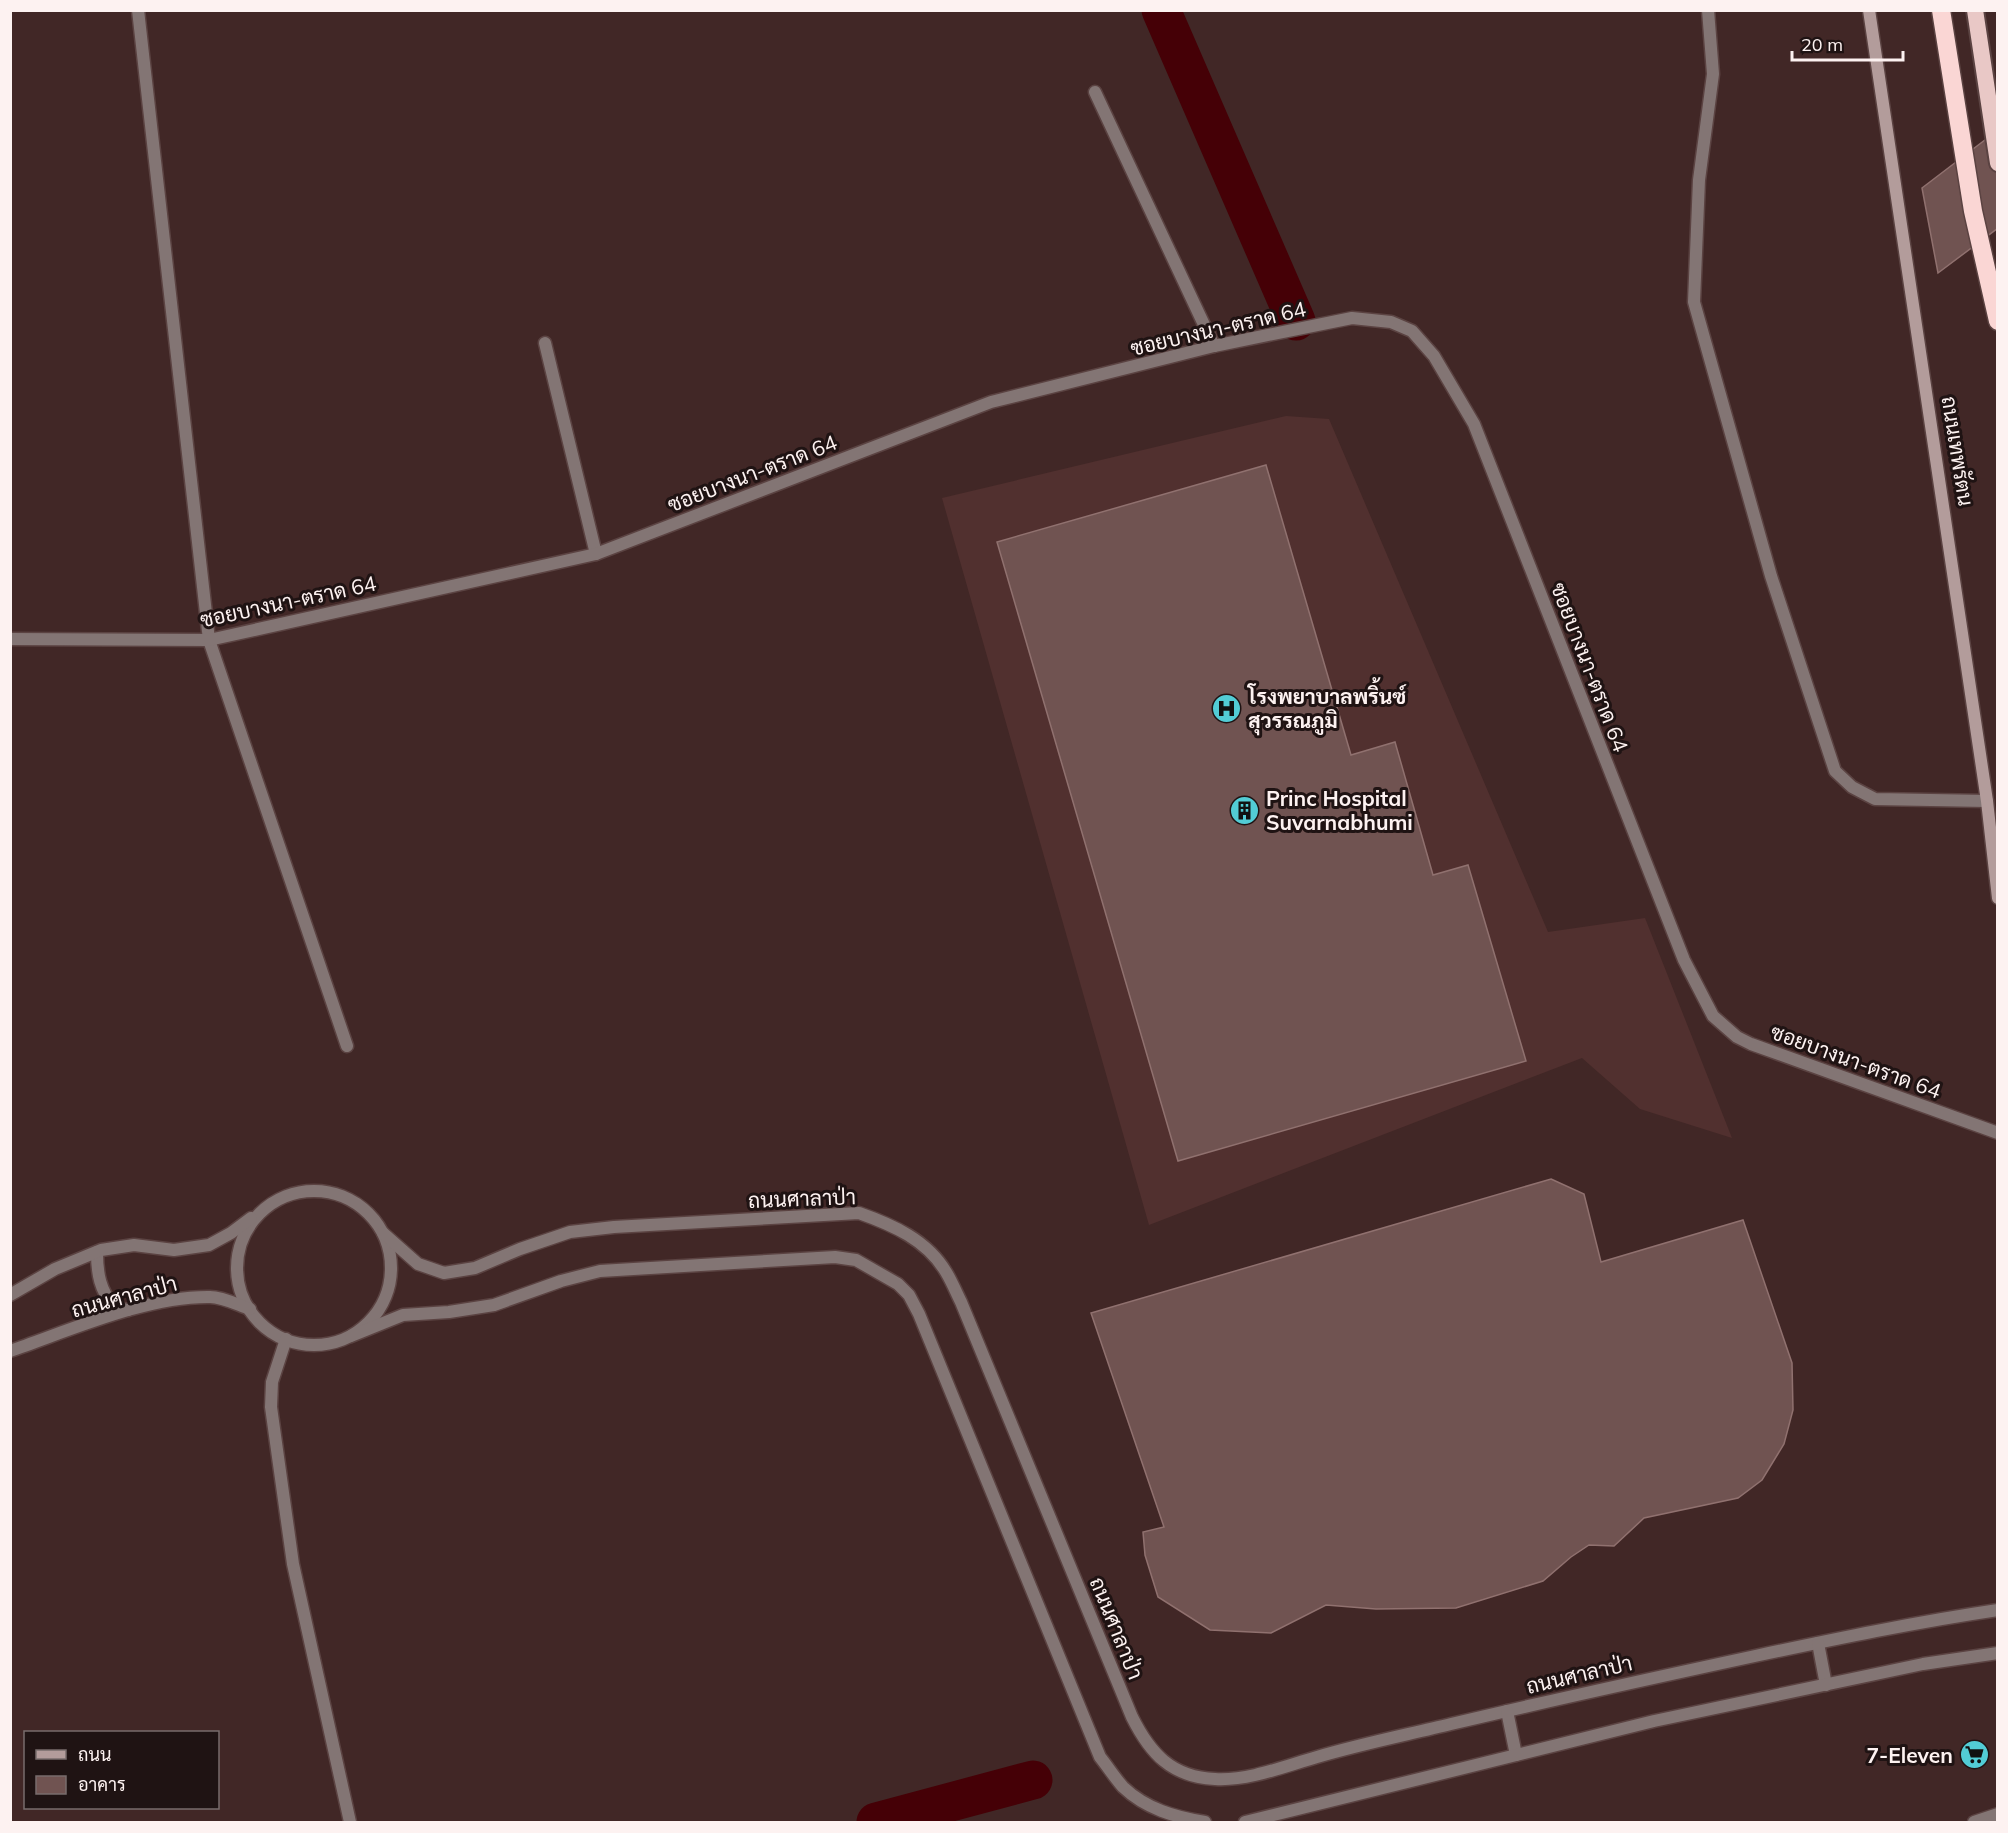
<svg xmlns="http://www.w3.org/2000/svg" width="2008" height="1833" viewBox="0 0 2008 1833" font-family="Mulish,Sarabun,sans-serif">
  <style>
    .built { fill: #51302f }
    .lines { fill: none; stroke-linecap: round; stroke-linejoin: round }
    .canal { stroke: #450006; stroke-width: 39 }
    .building { fill: #705351; stroke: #90716f; stroke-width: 1.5 }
    .service-casing { stroke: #5b4342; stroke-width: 15 }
    .minor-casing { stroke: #5b4342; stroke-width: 15 }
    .secondary-casing { stroke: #5b4342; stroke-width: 15 }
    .trunk-casing { stroke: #5b4342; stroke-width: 20 }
    .motorway-casing { stroke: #5b4342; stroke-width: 21 }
    .service { stroke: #837574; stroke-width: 12 }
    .minor { stroke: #837574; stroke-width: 12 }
    .secondary { stroke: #b39c9b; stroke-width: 12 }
    .trunk { stroke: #e9c8c6; stroke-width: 16 }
    .motorway { stroke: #fad6d4; stroke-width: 18 }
    .labels { text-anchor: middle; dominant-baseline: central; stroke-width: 6; stroke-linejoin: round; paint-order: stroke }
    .street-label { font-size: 21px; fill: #fdf2f1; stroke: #1f1313 }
    .poi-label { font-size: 21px; font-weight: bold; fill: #fdf2f1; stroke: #1f1313; text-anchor: start }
  </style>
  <rect width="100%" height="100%" fill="#412726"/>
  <polygon class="built" points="1286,416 1329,419 1548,932 1645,918 1732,1138 1640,1109 1582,1058 1149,1225 942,498"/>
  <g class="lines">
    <g class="canal">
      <polyline points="1161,10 1296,321"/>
      <polyline points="876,1822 1033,1780"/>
    </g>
  </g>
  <g class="building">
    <polygon points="1998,130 1998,228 1938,273 1922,188"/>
    <polygon points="1266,465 1351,755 1395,742 1433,875 1468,865 1526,1061 1178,1161 997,542"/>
    <polygon points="1551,1179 1584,1194 1601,1262 1743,1220 1792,1363 1793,1410 1784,1444 1762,1480 1738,1498 1644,1518 1614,1546 1589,1545 1571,1557 1543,1581 1456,1608 1376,1609 1326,1605 1271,1633 1210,1630 1158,1597 1145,1555 1143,1532 1164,1527 1091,1313"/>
  </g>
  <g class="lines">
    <defs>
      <g id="service">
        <polyline points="1708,10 1713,74 1699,180 1694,302 1771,576 1835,771 1852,787 1875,799 1987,801"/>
        <polyline points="1095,92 1214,346"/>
        <polyline points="209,640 347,1046"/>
        <polyline points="1974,1822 1998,1814"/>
      </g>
      <g id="minor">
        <polyline points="138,10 209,640"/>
        <polyline points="545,343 596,554"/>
        <polyline points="10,639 209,640 596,554 991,402 1214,346 1352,318 1391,322 1412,331 1434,356 1474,424 1684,960 1713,1016 1737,1037 1751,1044 1998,1133"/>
        <circle cx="314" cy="1268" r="77"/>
        <path d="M383,1233L418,1264L444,1273L475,1268L520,1249L570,1232L614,1227L859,1213C893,1225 927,1240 946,1272C952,1282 956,1292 961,1302L1132,1717C1150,1753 1171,1777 1215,1779C1249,1781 1285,1766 1317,1757C1361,1744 1406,1735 1451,1724C1552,1700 1653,1678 1755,1656C1835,1639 1916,1622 1998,1610"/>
        <path d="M97,1252C97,1274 100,1290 114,1307L128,1310"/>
        <polyline points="10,1295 55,1269 101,1250 134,1245 174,1250 209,1245 231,1233 251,1218"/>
        <path d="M351,1336L403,1315L449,1312L494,1305L561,1281L600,1271L835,1257L856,1260L898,1284L909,1295L919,1314L1100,1757C1108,1767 1115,1778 1123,1787C1146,1809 1175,1817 1205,1822"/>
        <polyline points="286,1339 272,1382 271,1407 293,1564 350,1822"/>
        <path d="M10,1351C71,1330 147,1296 210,1297C223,1297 238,1305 250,1309"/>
        <polyline points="1818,1643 1826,1685"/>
        <polyline points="1507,1711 1516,1755"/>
        <polyline points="1245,1822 1654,1721 1923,1664 1998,1653"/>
      </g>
      <polyline id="secondary" points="1869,10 1987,801 1998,898"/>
      <polyline id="trunk" points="1975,10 1998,163"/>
      <polyline id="motorway" points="1941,10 1973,211 1998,321"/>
    </defs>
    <use href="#service" class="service-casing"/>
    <use href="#minor" class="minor-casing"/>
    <use href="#secondary" class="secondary-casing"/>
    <use href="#trunk" class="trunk-casing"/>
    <use href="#motorway" class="motorway-casing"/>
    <use href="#service" class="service"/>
    <use href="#minor" class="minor"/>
    <use href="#secondary" class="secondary"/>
    <use href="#trunk" class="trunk"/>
    <use href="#motorway" class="motorway"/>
  </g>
  <defs>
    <symbol id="hospital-disc" viewBox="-11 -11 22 22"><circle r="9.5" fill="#52ccd5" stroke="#1f1313"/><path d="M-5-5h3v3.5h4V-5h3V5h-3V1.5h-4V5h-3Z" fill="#111"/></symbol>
    <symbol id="building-disc" viewBox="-11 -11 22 22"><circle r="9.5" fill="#52ccd5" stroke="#1f1313"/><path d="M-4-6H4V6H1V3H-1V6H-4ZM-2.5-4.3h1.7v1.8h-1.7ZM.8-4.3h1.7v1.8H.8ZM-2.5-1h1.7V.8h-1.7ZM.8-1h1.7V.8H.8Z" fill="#111"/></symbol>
    <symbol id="supermarket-disc" viewBox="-11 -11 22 22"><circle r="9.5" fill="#52ccd5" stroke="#1f1313"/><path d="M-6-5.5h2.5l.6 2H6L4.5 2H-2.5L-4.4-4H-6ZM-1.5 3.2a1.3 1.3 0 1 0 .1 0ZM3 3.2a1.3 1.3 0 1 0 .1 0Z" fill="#111"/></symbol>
  </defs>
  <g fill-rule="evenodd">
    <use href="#hospital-disc" x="1210" y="692" width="33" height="33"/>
    <use href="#building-disc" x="1228" y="794" width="33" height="33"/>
    <use href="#supermarket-disc" x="1958" y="1738" width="33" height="33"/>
  </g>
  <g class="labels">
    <g class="street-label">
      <text transform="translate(1218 328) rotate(-13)">ซอยบางนา-ตราด 64</text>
      <text transform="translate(1958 451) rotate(81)">ถนนเทพรัตน</text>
      <text transform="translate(752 473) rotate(-21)">ซอยบางนา-ตราด 64</text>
      <text transform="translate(288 601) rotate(-12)">ซอยบางนา-ตราด 64</text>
      <text transform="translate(1590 667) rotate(69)">ซอยบางนา-ตราด 64</text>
      <text transform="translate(1856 1061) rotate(20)">ซอยบางนา-ตราด 64</text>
      <text transform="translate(802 1198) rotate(-2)">ถนนศาลาป่า</text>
      <text transform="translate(124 1296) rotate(-15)">ถนนศาลาป่า</text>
      <text transform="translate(1117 1628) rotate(68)">ถนนศาลาป่า</text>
      <text transform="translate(1579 1674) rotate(-13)">ถนนศาลาป่า</text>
    </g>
    <g class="poi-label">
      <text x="1248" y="696">โรงพยาบาลพริ้นซ์<tspan x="1248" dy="24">สุวรรณภูมิ</tspan></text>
      <text x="1266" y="798">Princ Hospital<tspan x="1266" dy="24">Suvarnabhumi</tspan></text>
      <text x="1953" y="1755" text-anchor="end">7-Eleven</text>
    </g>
  </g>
  <rect width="2008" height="1833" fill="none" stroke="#fdf2f1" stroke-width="24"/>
  <rect x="24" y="1731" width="195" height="78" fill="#1f1313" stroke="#786c6c" stroke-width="1.5"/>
  <rect x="36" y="1750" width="30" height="9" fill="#b39c9b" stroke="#786c6c" stroke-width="1.5"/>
  <text x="78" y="1761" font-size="18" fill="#fdf2f1">ถนน</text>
  <rect x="36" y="1776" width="30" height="18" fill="#705351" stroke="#786c6c" stroke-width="1.5"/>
  <text x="78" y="1791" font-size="18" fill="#fdf2f1">อาคาร</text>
  <path d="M1792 51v9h111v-9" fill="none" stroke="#fdf2f1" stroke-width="3"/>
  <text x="1801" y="51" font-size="18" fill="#fdf2f1" stroke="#1f1313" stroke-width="4.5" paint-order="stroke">20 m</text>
</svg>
